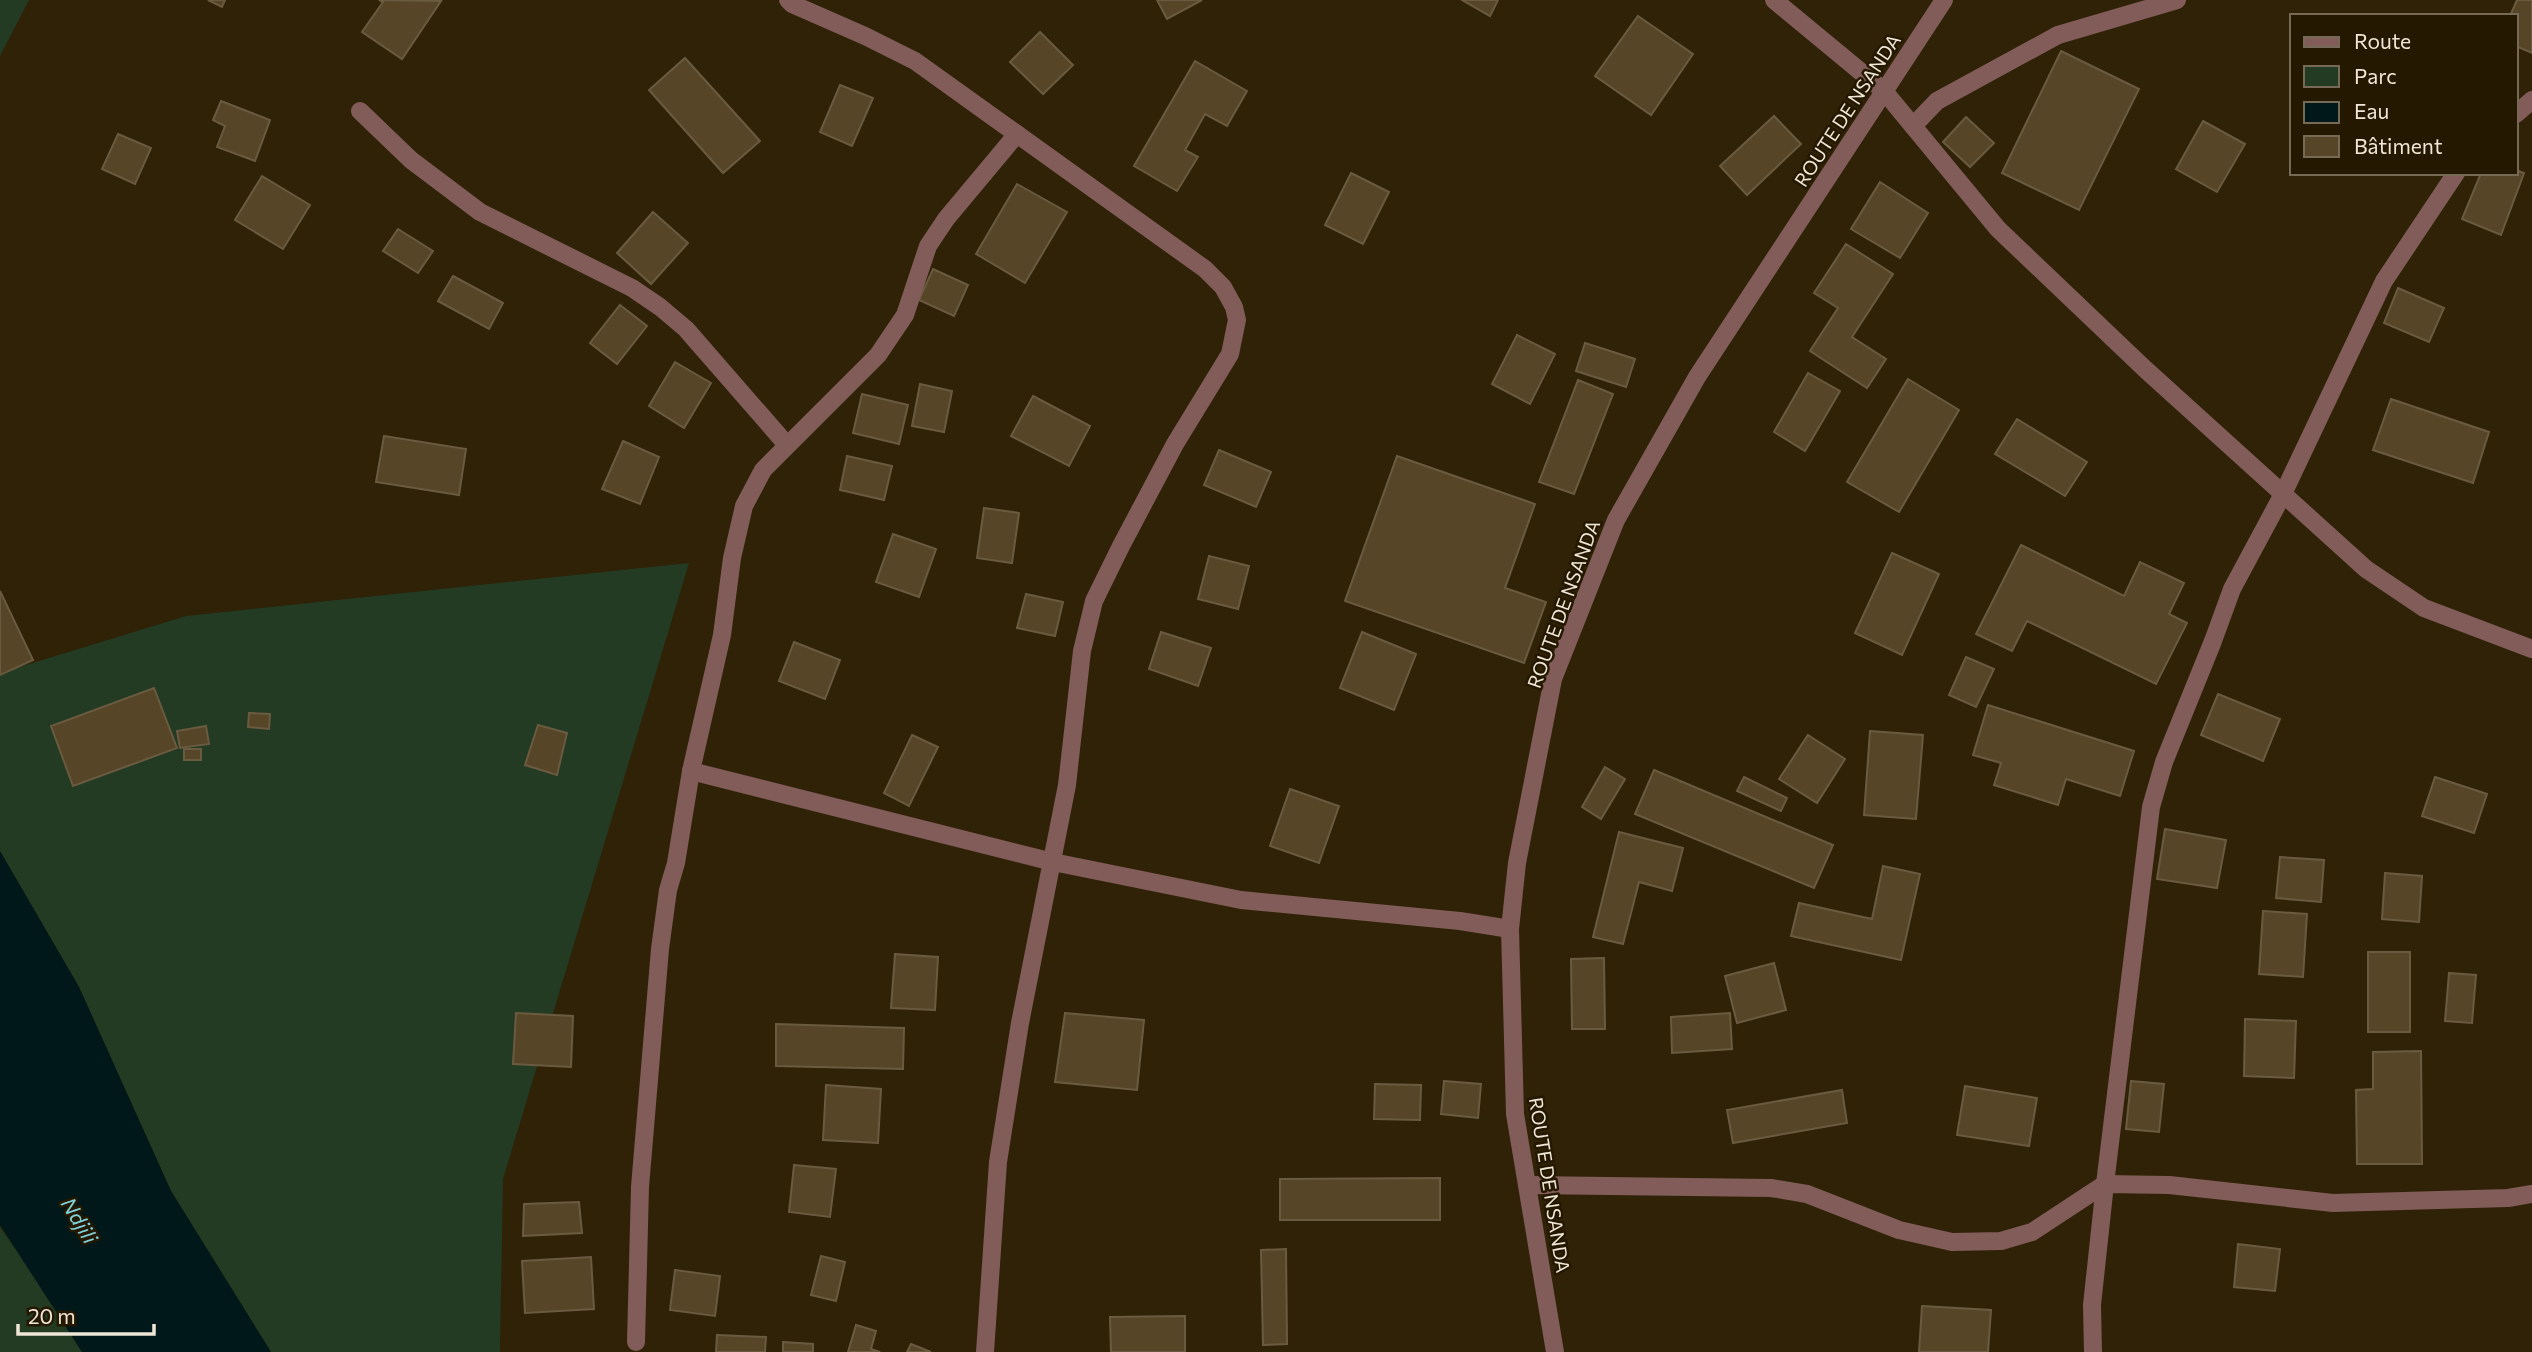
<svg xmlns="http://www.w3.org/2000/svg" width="2532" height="1352" viewBox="0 0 2532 1352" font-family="Commissioner,sans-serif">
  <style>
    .green { fill: #233a23 }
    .water { fill: #01181a }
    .building { fill: #564526; stroke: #6a5b40; stroke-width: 2 }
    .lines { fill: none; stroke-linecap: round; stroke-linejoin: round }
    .minor { stroke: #815c58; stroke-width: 18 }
    .tertiary { stroke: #815c58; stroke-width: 18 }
    .labels { text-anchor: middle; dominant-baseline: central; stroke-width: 5; stroke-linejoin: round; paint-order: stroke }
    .street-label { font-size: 19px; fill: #efe6d7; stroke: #251800 }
    .water-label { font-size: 21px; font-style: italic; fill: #7fd1db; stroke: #251800 }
  </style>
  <rect width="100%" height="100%" fill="#2f2207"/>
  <g class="green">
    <polygon points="0,0 29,0 0,56"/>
    <polygon points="689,563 503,1179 500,1352 271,1352 171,1191 79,987 0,851 0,673 186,616"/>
    <polygon points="0,1227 37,1279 82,1352 0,1352"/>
  </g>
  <polygon class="water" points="0,851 79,987 171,1191 271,1352 82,1352 0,1225"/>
  <g class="building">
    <polygon points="208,0 225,0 222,7"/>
    <polygon points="379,0 441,1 402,59 362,32 383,2"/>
    <polygon points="1157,0 1202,0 1167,19"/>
    <polygon points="1462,0 1498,0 1490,16"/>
    <polygon points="2517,0 2532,0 2532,53 2516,46 2516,16 2510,16"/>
    <polygon points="1638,16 1693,54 1651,115 1595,76"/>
    <polygon points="1040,32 1073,65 1043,94 1010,62"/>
    <polygon points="2061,51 2139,89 2079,210 2002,173"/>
    <polygon points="685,58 760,141 723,173 649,90"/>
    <polygon points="1195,61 1247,91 1227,126 1205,114 1185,150 1198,157 1177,191 1134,166"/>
    <polygon points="840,85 873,98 852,146 820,132"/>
    <polygon points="221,101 270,120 255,161 217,147 225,126 213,120"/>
    <polygon points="1774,116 1801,144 1747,195 1720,166"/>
    <polygon points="1966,117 1994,143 1970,167 1943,142"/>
    <polygon points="2203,121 2245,144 2217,192 2176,169"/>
    <polygon points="118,134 151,148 135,184 102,169"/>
    <polygon points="2516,170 2524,173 2501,235 2462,219 2481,173 2516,173"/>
    <polygon points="1351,173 1389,192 1363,244 1325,225"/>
    <polygon points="262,176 310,205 283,249 235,220"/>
    <polygon points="1880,182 1928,213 1900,258 1851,229"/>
    <polygon points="1017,184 1067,212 1025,283 976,254"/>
    <polygon points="653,212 688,243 651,284 617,253"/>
    <polygon points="398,229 433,251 418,273 383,251"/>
    <polygon points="1846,244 1893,274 1852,337 1886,359 1867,388 1810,351 1838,308 1814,293"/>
    <polygon points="933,269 968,285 954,316 919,300"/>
    <polygon points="453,276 503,303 489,329 438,301"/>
    <polygon points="2398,288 2444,308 2429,342 2384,323"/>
    <polygon points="620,305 647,326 617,364 590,343"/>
    <polygon points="1517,335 1555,354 1530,404 1492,384"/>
    <polygon points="1585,343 1635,359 1626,387 1576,371"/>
    <polygon points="675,362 711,383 684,428 649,406"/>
    <polygon points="1808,373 1840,391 1805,451 1774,432"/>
    <polygon points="1908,379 1959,410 1899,512 1847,482"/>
    <polygon points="1578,380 1613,394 1574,494 1539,482"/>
    <polygon points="920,384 952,391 944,432 912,426"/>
    <polygon points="862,394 908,405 899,444 853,433"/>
    <polygon points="1033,396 1090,426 1069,466 1011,436"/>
    <polygon points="2391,399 2489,432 2473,483 2373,450"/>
    <polygon points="2017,419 2087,462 2065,496 1995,454"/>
    <polygon points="384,436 466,449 459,495 376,482"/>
    <polygon points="623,441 659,457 640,504 602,489"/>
    <polygon points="1219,450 1271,472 1256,507 1204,485"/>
    <polygon points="847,456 892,466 884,500 840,490"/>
    <polygon points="1397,456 1535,504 1505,588 1546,602 1524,663 1345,601"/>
    <polygon points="984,508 1019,513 1012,563 977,558"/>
    <polygon points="893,534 936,549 919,597 876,582"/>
    <polygon points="2021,545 2124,596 2140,562 2184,583 2169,614 2187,623 2156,684 2027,621 2012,651 1976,634"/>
    <polygon points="1892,553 1939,574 1902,655 1855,633"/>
    <polygon points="1209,556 1249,566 1238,609 1198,599"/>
    <polygon points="0,591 33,660 0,675"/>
    <polygon points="1026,594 1063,602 1055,636 1017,628"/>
    <polygon points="1161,632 1211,648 1198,686 1149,669"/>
    <polygon points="1362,632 1416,654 1394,710 1340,688"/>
    <polygon points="794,642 840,660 825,699 779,681"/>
    <polygon points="1966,657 1994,669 1976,707 1949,695"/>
    <polygon points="154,688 177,748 73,786 51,726"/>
    <polygon points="2218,694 2280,719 2263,761 2201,735"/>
    <polygon points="1988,705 2134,751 2120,796 2066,779 2058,805 1994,785 2001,763 1973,755"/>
    <polygon points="249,713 270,714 269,729 248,727"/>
    <polygon points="538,725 567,733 557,775 525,765"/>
    <polygon points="206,726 209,744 180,748 177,731"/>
    <polygon points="1870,731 1923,735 1916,819 1864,815"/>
    <polygon points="912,735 938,747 909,806 884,793"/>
    <polygon points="1808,735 1845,759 1817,803 1779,779"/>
    <rect x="184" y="749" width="17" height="11"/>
    <polygon points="1605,767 1625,779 1601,819 1582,807"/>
    <polygon points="1654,770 1833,845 1814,888 1635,814"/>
    <polygon points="1744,777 1787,798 1781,811 1737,791"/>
    <polygon points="2435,777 2487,794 2474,833 2422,816"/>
    <polygon points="1290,789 1339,806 1319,863 1270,846"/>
    <polygon points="2165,829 2226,840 2217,888 2157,879"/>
    <polygon points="1619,832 1683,848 1672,891 1639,882 1623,944 1593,937"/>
    <polygon points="2280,857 2324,860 2321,902 2276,898"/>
    <polygon points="1883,866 1920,874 1901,960 1791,936 1799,903 1872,919"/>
    <polygon points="2385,873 2422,876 2419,922 2382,919"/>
    <polygon points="2263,911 2307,914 2303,977 2259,974"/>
    <rect x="2368" y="952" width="42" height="80"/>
    <polygon points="895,954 938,957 935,1010 891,1008"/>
    <polygon points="1604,958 1605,1029 1572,1029 1571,959"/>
    <polygon points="1774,963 1786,1010 1737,1023 1725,976"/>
    <polygon points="2449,973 2476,975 2472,1023 2445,1021"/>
    <polygon points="516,1013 573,1016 571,1067 513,1064"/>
    <polygon points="1065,1013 1144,1020 1137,1090 1055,1082"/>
    <polygon points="1730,1013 1732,1049 1672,1053 1671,1017"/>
    <polygon points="2245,1019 2296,1021 2294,1078 2244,1076"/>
    <polygon points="776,1024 904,1028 903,1069 776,1066"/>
    <polygon points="2421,1051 2422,1164 2357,1164 2356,1090 2373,1089 2373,1052"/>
    <polygon points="1444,1081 1481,1084 1478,1118 1441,1114"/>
    <polygon points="2131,1081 2164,1084 2159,1132 2126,1129"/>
    <polygon points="1375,1084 1421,1085 1420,1120 1374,1119"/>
    <polygon points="826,1085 881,1089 878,1143 823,1140"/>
    <polygon points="1965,1086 2037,1098 2029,1146 1957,1135"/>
    <polygon points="1842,1090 1847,1123 1733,1143 1727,1110"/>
    <polygon points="794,1165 836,1169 830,1217 789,1212"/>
    <polygon points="1440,1178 1440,1220 1280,1220 1280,1179"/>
    <polygon points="579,1202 582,1233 523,1236 524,1204"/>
    <polygon points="2238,1244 2280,1249 2275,1291 2234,1287"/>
    <polygon points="1286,1249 1287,1344 1263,1345 1261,1250"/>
    <polygon points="821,1256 845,1262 836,1301 811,1295"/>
    <polygon points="591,1257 594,1309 525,1313 522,1261"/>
    <polygon points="675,1270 720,1276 715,1316 670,1310"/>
    <polygon points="1922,1306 1991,1310 1988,1352 1919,1352"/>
    <polygon points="1185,1316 1185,1352 1111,1352 1110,1317"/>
    <polygon points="856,1325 876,1331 871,1349 880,1352 848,1352"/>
    <polygon points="717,1335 766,1337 765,1352 716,1352"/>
    <polygon points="783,1342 813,1344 813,1352 783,1352"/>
    <polygon points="911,1344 931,1352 907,1352"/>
  </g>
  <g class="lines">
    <g class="minor">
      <polyline points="788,0 792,4 865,36 915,61 1205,269 1223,287 1234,307 1237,320 1230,354 1175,444 1121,546 1094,601 1082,651 1067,785 1020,1023 998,1162 985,1352"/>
      <polyline points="360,111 411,160 480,212 632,288 660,307 686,329 787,445"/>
      <polyline points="2516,114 2532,100"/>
      <polyline points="1913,126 1937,101 2058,35 2177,0"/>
      <polyline points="691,771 1053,862 1241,900 1460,921 1510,929"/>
      <polyline points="1527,1185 1771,1188 1807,1194 1899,1230 1952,1242 2001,1241 2032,1232 2105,1184 2169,1185 2333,1203 2508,1198 2532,1194"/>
      <polyline points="636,1342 640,1187 660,949 668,890 676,863 691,771 722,635 732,558 744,506 763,470 878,355 905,315 928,246 946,219 1017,134"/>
      <polyline points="2093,1352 2092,1305 2105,1184 2151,807 2164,762 2213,641 2232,589 2283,494 2384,281 2456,173"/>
    </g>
    <g class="tertiary">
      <polyline points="1774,0 1884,91 1998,229 2145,369 2366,569 2424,608 2532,649"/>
      <polyline points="1555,1352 1515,1114 1510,929 1517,863 1553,679 1616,520 1697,377 1944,0"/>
    </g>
  </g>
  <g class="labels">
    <g class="street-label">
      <text transform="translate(1847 110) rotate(-57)">ROUTE DE NSANDA</text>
      <text transform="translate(1563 604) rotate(-70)">ROUTE DE NSANDA</text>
      <text transform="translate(1550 1185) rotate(81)">ROUTE DE NSANDA</text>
    </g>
    <g class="water-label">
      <text transform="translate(80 1220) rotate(59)">Ndjili</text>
    </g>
  </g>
  <rect x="2290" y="14" width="228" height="161" fill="#251800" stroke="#766a56" stroke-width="2"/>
  <rect x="2304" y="37" width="35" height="10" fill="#815c58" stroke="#766a56" stroke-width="2"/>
  <text x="2354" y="49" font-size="21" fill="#efe6d7">Route</text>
  <rect x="2304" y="66" width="35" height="21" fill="#233a23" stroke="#766a56" stroke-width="2"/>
  <text x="2354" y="84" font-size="21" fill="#efe6d7">Parc</text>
  <rect x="2304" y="102" width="35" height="21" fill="#01181a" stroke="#766a56" stroke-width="2"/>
  <text x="2354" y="119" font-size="21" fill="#efe6d7">Eau</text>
  <rect x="2304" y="136" width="35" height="21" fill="#564526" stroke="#766a56" stroke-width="2"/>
  <text x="2354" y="154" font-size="21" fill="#efe6d7">Bâtiment</text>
  <path d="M18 1324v10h136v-10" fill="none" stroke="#efe6d7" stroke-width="3.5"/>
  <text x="28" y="1324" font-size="21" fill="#efe6d7" stroke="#251800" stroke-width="5" paint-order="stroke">20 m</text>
</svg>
